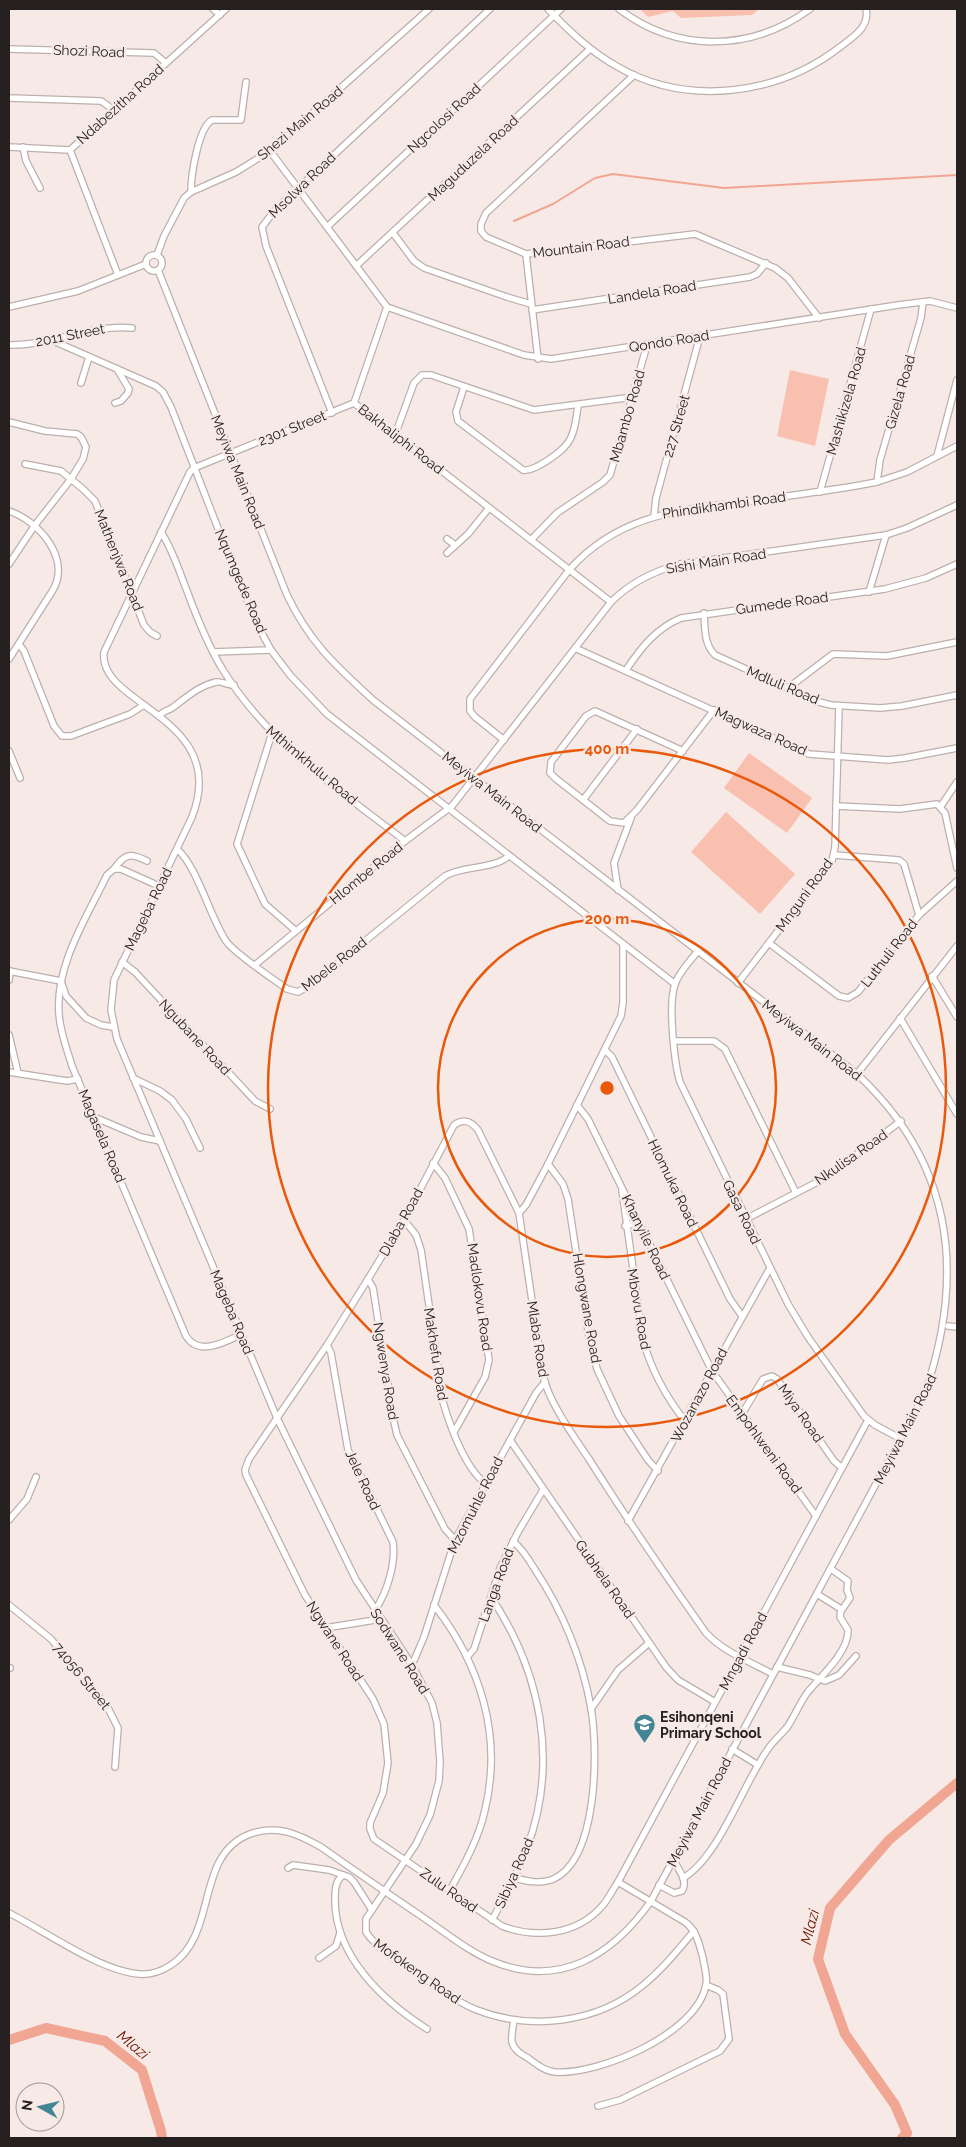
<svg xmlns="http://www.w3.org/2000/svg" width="966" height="2147" viewBox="0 0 966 2147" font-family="Raleway,sans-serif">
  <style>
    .garden { fill: #f9bfaf }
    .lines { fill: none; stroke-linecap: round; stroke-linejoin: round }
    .stream { stroke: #f1a693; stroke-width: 2 }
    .river { stroke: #f1a693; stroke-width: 10 }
    .minor-casing { stroke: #bcb0ad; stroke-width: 8 }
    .minor { stroke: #fff; stroke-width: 5.5 }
    .ring { fill: none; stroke: #e8590c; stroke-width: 2.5 }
    .labels { text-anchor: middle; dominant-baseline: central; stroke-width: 5; stroke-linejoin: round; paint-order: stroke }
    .street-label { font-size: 14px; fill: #262120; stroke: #f6e9e6 }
    .poi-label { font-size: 14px; font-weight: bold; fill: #262120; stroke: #f6e9e6; text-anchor: start }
    .water-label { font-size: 15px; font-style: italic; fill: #6a1400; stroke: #f6e9e6 }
    .centre { fill: #e8590c; stroke: #f6e9e6; stroke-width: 2.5 }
    .ring-label { font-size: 15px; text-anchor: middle; font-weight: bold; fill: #e8590c; stroke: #f6e9e6; stroke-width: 5; stroke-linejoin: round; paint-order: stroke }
  </style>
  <rect width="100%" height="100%" fill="#f6e9e6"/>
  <g class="garden">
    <polygon points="640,9 759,9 752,15 681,18 673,11 648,17"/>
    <polygon points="790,370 829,379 815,446 777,436"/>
    <polygon points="749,753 812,798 787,833 724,788"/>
    <polygon points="726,812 795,874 760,914 691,852"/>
  </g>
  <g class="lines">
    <polyline class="stream" points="514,221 553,204 595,178 613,174 724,188 957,175"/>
    <g class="river">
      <polyline points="9,2040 46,2028 105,2041 142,2070 161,2131 162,2138"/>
      <polyline points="902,2138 907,2133 895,2105 845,2034 818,1959 830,1908 889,1840 957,1783"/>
    </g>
    <defs>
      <g id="minor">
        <polyline points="213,9 220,15"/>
        <path d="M548,9C569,31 591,52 618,67C688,107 778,95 840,47C853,37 870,27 866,9"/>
        <path d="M619,9C677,53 751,52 810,9"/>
        <polyline points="9,49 154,53 166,63"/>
        <polyline points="634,75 486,213 481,224 481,231 486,237 526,254 695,234 775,268 788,278 819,318"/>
        <polyline points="9,98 101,101 114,110"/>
        <polyline points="9,147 70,150"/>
        <polyline points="23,147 26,161 40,188"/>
        <polyline points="270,151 387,307 354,403 611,602"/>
        <path d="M191,192C191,176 198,128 212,120H241L246,82"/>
        <polyline points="327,227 561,9"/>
        <polyline points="393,233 414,261 424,268 507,297 531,304"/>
        <polyline points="526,254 538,359"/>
        <circle cx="154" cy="263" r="8"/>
        <polyline points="157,255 164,236 184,198 191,192 236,172 270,151 429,9"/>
        <polyline points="356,266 590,49"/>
        <polyline points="118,275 70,150 226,9"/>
        <polyline points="9,307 78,291 146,264"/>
        <polyline points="387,307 524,355 551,359 898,305 930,301 957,308"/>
        <polyline points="532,310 750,277 757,274 766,263"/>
        <polyline points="49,339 156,386 163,392 171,407 231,562 259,628 271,650 290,675 327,714 675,984"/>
        <path d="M9,345C51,346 90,324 132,328"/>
        <polyline points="81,383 89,357"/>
        <path d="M464,387L456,412L458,421L523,470C534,472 560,453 567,444C575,434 576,418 578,406"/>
        <polyline points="115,403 121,401 128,393 129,389 117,369"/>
        <path d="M354,403L194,468L190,472L104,652C97,706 231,716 192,817L114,980L111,1010L117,1039L277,1418L356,1580L412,1665L432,1703L437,1723L440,1762L439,1781L430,1815L416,1844L366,1919V1932C380,1953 405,1965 425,1979C442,1990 458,2003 477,2010C531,2031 597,2023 642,1986C662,1970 678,1950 694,1931"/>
        <polyline points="332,413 266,246 262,227 275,210 490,9"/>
        <polyline points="9,422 45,431 77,434 81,437 86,447 83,459 71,479 35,525 9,564"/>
        <polyline points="395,435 414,383 422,375 431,375 534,410 633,397"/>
        <polyline points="937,456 957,380"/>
        <polyline points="25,464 61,471 83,489 95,501 144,625 150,632 157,636"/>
        <polyline points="877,482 880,460 921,318 923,302"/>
        <polyline points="820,492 871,309"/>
        <path d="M9,511C39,521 71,558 53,590L9,659"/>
        <polyline points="654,516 656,498 700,336"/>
        <path d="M161,532C173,550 179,571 187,591C197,618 208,646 223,670C268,743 339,790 405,841"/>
        <polyline points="447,539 455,545"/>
        <polyline points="531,540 557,513 603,482 610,475 647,345"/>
        <polyline points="447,553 468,534 489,508"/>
        <polyline points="869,592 886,535"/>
        <path d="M704,613C705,629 704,644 715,655L819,702L831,705L880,708L902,706L957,695"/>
        <polyline points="19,644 24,651 54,726 62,736 71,736 130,714 144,705"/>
        <polyline points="575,648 809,754 888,760 905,758 957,748"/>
        <polyline points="213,652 271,650"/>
        <path d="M626,670C641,648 655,629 681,618L885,589L926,578L957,564"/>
        <polyline points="788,688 833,654 887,656 957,642"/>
        <path d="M159,716C163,711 167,711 172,708C186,698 198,686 216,682C222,681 227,685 234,685"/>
        <polyline points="272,733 237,844 265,904 296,931"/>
        <path d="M504,740L475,717L470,711V699L569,570C620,513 681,510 752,501C794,495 836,490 877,482L907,472L957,446"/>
        <polyline points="9,751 20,778"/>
        <polyline points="683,751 595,711 586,716 551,762 550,773 555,778 610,821 624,823 637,810 714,710"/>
        <polyline points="583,800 637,729"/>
        <polyline points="836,806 900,809 937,804 945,813 957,868"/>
        <polyline points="941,806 957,782"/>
        <path d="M177,849C197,866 210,917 226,941C235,954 272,978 287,989L298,992L312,984L445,876C464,865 492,870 509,856"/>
        <polyline points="834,855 899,860 904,864 919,915"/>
        <path d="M114,869C125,853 131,853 147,861"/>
        <path d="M159,886L121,869H114L107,875C87,917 55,965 59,1014C60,1032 67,1049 72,1066L186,1336C199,1357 225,1342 242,1334"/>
        <polyline points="618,890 614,863 631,818"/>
        <polyline points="769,943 839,996 848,998 858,992 919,915 957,881"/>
        <path d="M623,944V1003L621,1016L548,1164L526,1205L519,1213L543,1375C548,1401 574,1437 589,1459C626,1518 666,1576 706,1633C724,1652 750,1662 773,1674"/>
        <path d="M698,951C690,961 679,972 675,984C668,1003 674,1062 680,1082L788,1304L808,1337L864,1416L875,1425L901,1439"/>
        <polyline points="122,962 135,972 255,1101 270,1109"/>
        <path d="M255,965L405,841L452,806L611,602C630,583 654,571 680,564L886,535L907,528L957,505"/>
        <polyline points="9,971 61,981 66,996 86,1018 101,1025 113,1027"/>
        <polyline points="932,976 957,1017"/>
        <polyline points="9,980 10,971"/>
        <polyline points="738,983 832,861 835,847 839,706"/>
        <polyline points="900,1018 957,1114"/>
        <polyline points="9,1035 18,1073"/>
        <polyline points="674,1041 714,1041 725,1049 796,1193"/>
        <polyline points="605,1050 612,1057 730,1299 742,1316"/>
        <polyline points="9,1072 67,1081 78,1079"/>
        <polyline points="857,1074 957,946"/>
        <polyline points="133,1078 160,1091 172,1100 186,1119 200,1148"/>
        <polyline points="577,1105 588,1119 712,1371 816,1516"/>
        <polyline points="94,1117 141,1137 160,1141"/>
        <polyline points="433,1163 445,1178 469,1229 489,1360 485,1377 454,1432"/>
        <polyline points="548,1164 563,1184 568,1199 589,1337 597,1369 619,1416 648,1460 658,1471"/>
        <path d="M622,1190L643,1340C651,1369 666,1397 685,1421"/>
        <path d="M519,1213L478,1130C471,1121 464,1118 454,1125L404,1220L368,1279L327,1345L249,1459L245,1470L246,1475L305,1595L373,1699L384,1724L388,1763L383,1793L370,1823V1829L374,1839L502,1926C536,1939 578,1935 603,1905C609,1898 613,1889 618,1882L868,1420"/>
        <polyline points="746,1219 825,1178 901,1121"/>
        <path d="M404,1220L416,1235L421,1250L443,1402C450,1426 465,1468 485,1483"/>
        <polyline points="625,1226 639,1222"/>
        <polyline points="368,1279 373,1288 394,1422 397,1435 445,1529 455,1540"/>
        <polyline points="948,1326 957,1327"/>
        <path d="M327,1345L331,1353L348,1450L393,1542C396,1563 387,1593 375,1610"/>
        <polyline points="742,1414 763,1379 772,1376 777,1379 834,1461 842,1468"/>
        <polyline points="510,1440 666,1667 678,1680 715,1702"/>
        <polyline points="9,1520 27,1499 36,1477"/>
        <polyline points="628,1521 770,1268"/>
        <path d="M513,1541C522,1549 528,1558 534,1568C562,1610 582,1658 591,1708C598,1748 599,1862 551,1880C539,1884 526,1881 514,1878"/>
        <polyline points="831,1569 848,1581 847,1590 850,1598 841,1611"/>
        <path d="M491,1597C541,1672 559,1762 527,1848C518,1873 505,1896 492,1920"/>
        <polyline points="9,1605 51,1639 107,1706 118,1728 115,1767"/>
        <path d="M434,1605C480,1664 503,1735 485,1810C479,1838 464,1865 450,1890"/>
        <polyline points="325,1628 381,1619"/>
        <polyline points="468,1656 474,1649 500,1568 518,1532 543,1490"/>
        <polyline points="412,1665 424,1637 455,1540 536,1393 545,1382"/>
        <polyline points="777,1667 810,1675 825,1681 839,1675 856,1656"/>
        <polyline points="9,1668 10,1668"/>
        <polyline points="591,1709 618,1670 649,1643"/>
        <polyline points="732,1749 758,1765"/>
        <polyline points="288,1868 293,1865 329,1870 343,1875"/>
        <path d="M683,1878C718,1859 744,1782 768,1749C774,1740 782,1734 788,1726C795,1715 800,1703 807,1693C820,1677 849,1652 848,1630L840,1617L841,1609L817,1594"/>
        <path d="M659,1885L674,1893L682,1891C689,1879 677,1870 674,1859"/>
        <path d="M372,1910L354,1882L349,1877L343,1875C335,1881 335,1891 335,1900C335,1956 383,2001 427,2029"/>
        <path d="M9,1913C45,1931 100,1971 139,1974C150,1975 162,1971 171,1965C219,1934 194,1855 250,1834C277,1824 298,1834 321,1847C355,1871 390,1895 424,1918C446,1933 468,1951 492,1961C559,1989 612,1956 651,1901L925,1393C966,1273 953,1163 857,1074L373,700C335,665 310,643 287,595L158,270"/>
        <polyline points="319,1958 336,1946 340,1933"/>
        <path d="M514,2020C513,2027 511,2035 512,2042C514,2050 521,2054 528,2058C536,2064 545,2071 555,2072C599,2075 697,2034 706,1985C708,1976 704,1967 703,1958C699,1944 697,1931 685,1922L618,1882"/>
        <polyline points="598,2106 620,2100 720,2051 729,2039 723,1994 718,1990 706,1985"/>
      </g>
    </defs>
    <use href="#minor" class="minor-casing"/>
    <use href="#minor" class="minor"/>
  </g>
  <g class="ring">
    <circle cx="607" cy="1088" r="169"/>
    <circle cx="607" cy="1088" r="339"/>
  </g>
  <defs>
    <symbol id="school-pin" viewBox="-11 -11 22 30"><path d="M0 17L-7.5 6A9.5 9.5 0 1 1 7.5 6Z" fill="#428595" stroke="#f6e9e6"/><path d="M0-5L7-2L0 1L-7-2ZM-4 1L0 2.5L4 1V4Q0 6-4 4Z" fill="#fff"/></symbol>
  </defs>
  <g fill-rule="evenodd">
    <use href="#school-pin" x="632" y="1712" width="25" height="34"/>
  </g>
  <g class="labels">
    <g class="street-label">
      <text transform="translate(89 51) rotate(2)">Shozi Road</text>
      <text transform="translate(120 104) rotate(-42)">Ndabezitha Road</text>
      <text transform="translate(444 118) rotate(-43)">Ngcolosi Road</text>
      <text transform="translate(300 123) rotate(-40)">Shezi Main Road</text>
      <text transform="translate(473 158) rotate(-43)">Maguduzela Road</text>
      <text transform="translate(302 185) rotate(-44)">Msolwa Road</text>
      <text transform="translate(581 247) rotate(-7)">Mountain Road</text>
      <text transform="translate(652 292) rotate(-9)">Landela Road</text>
      <text transform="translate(70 335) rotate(-11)">2011 Street</text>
      <text transform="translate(669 341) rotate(-9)">Qondo Road</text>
      <text transform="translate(900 392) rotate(-74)">Gizela Road</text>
      <text transform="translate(846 401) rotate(-74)">Mashikizela Road</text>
      <text transform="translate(627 416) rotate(-74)">Mbambo Road</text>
      <text transform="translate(676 426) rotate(-74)">227 Street</text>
      <text transform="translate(292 428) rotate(-22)">2301 Street</text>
      <text transform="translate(401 439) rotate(38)">Bakhaliphi Road</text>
      <text transform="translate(238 472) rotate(68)">Meyiwa Main Road</text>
      <text transform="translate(724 505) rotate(-8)">Phindikhambi Road</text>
      <text transform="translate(119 560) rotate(68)">Mathenjwa Road</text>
      <text transform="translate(716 561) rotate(-9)">Sishi Main Road</text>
      <text transform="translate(241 581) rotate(67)">Nqumgede Road</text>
      <text transform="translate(782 603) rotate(-8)">Gumede Road</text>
      <text transform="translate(783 685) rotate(23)">Mdluli Road</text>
      <text transform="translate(761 731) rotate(24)">Magwaza Road</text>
      <text transform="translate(312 765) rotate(40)">Mthimkhulu Road</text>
      <text transform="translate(492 792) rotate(38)">Meyiwa Main Road</text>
      <text transform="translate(366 873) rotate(-39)">Hlombe Road</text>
      <text transform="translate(804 895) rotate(-54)">Mnguni Road</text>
      <text transform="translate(148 909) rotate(-64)">Mageba Road</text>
      <text transform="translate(889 953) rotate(-52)">Luthuli Road</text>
      <text transform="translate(334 964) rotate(-38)">Mbele Road</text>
      <text transform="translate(195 1037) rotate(47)">Ngubane Road</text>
      <text transform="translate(812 1040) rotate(38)">Meyiwa Main Road</text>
      <text transform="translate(102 1136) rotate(67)">Magasela Road</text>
      <text transform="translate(851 1157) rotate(-35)">Nkulisa Road</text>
      <text transform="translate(673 1183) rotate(64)">Hlomuka Road</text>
      <text transform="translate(742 1212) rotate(64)">Gasa Road</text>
      <text transform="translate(401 1222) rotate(-61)">Dlaba Road</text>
      <text transform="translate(646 1237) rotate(64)">Khanyile Road</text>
      <text transform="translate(480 1297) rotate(82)">Madlokovu Road</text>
      <text transform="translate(587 1308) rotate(80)">Hlongwane Road</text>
      <text transform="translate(639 1309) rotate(80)">Mbovu Road</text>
      <text transform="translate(232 1312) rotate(67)">Mageba Road</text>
      <text transform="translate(538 1339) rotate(81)">Mlaba Road</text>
      <text transform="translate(436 1354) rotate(81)">Makhefu Road</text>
      <text transform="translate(386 1371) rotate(81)">Ngwenya Road</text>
      <text transform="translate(699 1395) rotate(-62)">Wozanazo Road</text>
      <text transform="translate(801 1413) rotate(55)">Miya Road</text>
      <text transform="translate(905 1429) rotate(-63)">Meyiwa Main Road</text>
      <text transform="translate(764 1444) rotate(54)">Empohlweni Road</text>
      <text transform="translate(363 1480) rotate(65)">Jele Road</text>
      <text transform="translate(475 1505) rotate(-63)">Mzomuhle Road</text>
      <text transform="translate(605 1579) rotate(55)">Gubhela Road</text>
      <text transform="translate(496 1585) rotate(-70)">Langa Road</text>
      <text transform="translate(335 1641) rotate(57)">Ngwane Road</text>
      <text transform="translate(400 1651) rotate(58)">Sodwane Road</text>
      <text transform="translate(743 1651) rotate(-62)">Mngadi Road</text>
      <text transform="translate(82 1676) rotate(51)">74056 Street</text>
      <text transform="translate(699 1812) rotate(-62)">Meyiwa Main Road</text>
      <text transform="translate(514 1873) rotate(-66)">Sibiya Road</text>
      <text transform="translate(449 1890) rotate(35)">Zulu Road</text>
      <text transform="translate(417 1971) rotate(35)">Mofokeng Road</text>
    </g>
    <g class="poi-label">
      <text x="660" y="1717">Esihonqeni<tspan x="660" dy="16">Primary School</tspan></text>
    </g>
    <g class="water-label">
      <text transform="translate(810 1927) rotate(-76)">Mlazi</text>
      <text transform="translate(133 2045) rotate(40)">Mlazi</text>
    </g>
  </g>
  <circle cx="607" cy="1088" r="8" class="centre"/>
  <g class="ring-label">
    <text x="607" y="754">400 m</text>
    <text x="607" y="924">200 m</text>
  </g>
  <rect width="966" height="2147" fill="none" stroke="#262120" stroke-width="20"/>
  <g transform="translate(40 2107) rotate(278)"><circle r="24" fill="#f6e9e6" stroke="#a39997"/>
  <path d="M0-4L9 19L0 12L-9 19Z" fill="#428595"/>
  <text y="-8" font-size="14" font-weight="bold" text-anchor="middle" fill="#262120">N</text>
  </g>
</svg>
